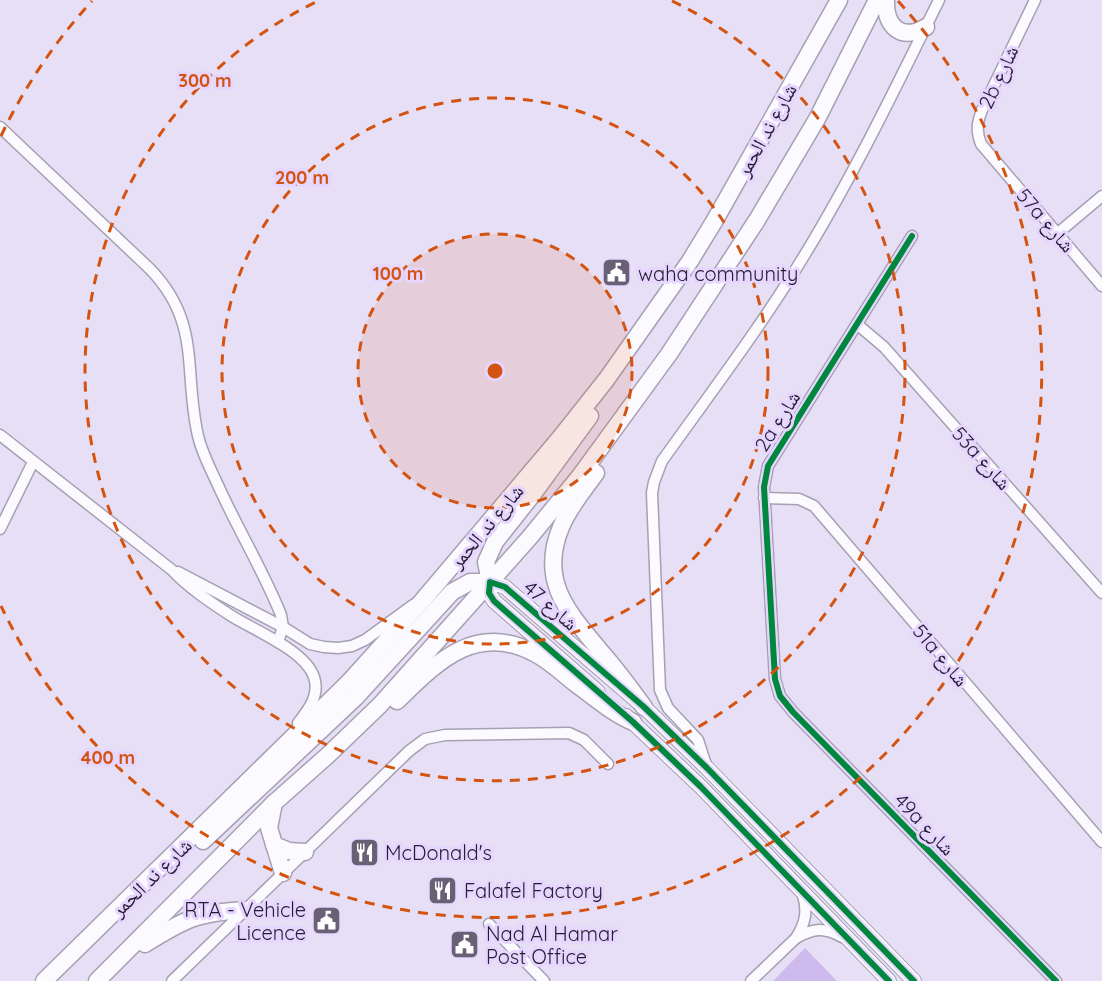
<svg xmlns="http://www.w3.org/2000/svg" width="1102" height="981" viewBox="0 0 1102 981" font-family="Quicksand,'Noto Naskh Arabic',sans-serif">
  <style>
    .green { fill: #cfbaee }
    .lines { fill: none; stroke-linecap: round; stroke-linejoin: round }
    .minor-casing { stroke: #a79fb2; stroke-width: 13 }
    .tertiary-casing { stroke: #a79fb2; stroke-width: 16 }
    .primary-casing { stroke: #a79fb2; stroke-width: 19 }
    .minor { stroke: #fbfafe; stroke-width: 10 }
    .tertiary { stroke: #fbfafe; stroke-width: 14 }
    .primary { stroke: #fbfafe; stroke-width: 16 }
    .cycleway-casing { stroke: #e5d5ff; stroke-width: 10 }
    .cycleway { stroke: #00873e; stroke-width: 6 }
    .ring { fill: none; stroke: #d45310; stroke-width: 3; stroke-dasharray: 10 8 }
    .labels { text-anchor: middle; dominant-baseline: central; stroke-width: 6; stroke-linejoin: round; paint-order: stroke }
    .street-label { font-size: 20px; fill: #241c2f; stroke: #e5d5ff }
    .poi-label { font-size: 20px; fill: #241c2f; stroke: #e5d5ff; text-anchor: start }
    .centre { fill: #d45310; stroke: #e5d5ff; stroke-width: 3 }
    .ring-label { font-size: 18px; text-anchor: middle; font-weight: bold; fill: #d45310; stroke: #e5d5ff; stroke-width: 6; stroke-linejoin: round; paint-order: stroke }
  </style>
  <rect width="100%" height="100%" fill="#e7dff5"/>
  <polygon class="green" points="805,948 837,981 773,981"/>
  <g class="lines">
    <defs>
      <g id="minor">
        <path d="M1035,0L982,110C977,123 976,131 981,144L1102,286"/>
        <path d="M0,127L150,269C202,323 183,370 198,436C202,453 210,468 217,483C237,528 263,570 281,615L283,627L278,642"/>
        <polyline points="1058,233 1102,196"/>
        <polyline points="912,236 768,466 764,487 775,679 780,696 793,712 1056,981"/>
        <polyline points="858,325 884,347 1102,593"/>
        <path d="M0,435L172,570C189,588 210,602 230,615C253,630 305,650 314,677C320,695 309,709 298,723"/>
        <polyline points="764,498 799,499 814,506 1102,842"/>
        <polyline points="0,529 33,462"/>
        <polyline points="178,572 283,627 310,644 324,647 338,648 352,646 365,640 413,605"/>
        <path d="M707,768L698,740L668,708L660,690L652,493L654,482L662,461C712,391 763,324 807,251C856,170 897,85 939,0"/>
        <polyline points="489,924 544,981"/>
        <path d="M796,938C814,928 824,927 842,937"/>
        <polyline points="172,981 409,751 425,739 445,735 569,733 584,740 608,764"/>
        <path d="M751,981L796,938C806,922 808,911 802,892"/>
      </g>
      <g id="tertiary">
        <polyline points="598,692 494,601 489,593 490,582 505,587 644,707 707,768 914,981"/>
        <polyline points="626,716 701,787 889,981"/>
      </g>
      <g id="primary">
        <path d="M886,0C885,26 901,42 926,27"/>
        <path d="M596,473C584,490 569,507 561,527C538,582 569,613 602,653C617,670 631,689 644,707"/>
        <path d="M397,701C437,662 476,621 536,654C550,661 563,674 576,684C595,698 612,713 633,722"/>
        <polyline points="274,803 269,828 283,873"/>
        <polyline points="203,841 355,698 452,592 470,582 490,582 486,562 495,542 533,494 590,416"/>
        <polyline points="274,845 289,851 305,852"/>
        <path d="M145,944C185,919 196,913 244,910"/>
        <polyline points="44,981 348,683 423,600 560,438 606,380 690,261 715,220 839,0"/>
        <polyline points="97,981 274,803 327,756 380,705 530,537 580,476 669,354 757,220 817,119 877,0"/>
      </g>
    </defs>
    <use href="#minor" class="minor-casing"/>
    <use href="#tertiary" class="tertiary-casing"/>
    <use href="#primary" class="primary-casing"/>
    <use href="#minor" class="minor"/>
    <use href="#tertiary" class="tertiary"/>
    <use href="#primary" class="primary"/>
    <defs>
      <g id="cycleway">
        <polyline points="912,236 768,466 764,487 775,679 780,696 793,712 1056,981"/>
        <polyline points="889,981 701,787 633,722 494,601 489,593 490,582 505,587 644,707 707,768 914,981"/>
      </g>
    </defs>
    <use href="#cycleway" class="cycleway-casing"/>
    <use href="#cycleway" class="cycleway"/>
  </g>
  <circle cx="495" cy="371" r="137" fill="#d45310" fill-opacity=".12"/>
  <g class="ring">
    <circle cx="495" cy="371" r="137"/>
    <circle cx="495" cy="371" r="273"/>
    <path d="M672 1A410 410 0 1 1 318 1"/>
    <path d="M1 136A547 547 0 0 1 92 1M898 1A547 547 0 1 1 1 606"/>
  </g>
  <defs>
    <symbol id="civic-square" viewBox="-11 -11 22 22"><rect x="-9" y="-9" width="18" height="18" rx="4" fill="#686074" stroke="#e5d5ff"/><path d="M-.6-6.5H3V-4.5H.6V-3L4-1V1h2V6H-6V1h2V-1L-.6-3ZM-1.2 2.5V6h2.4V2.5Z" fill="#fff"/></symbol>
    <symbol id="restaurant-square" viewBox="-11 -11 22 22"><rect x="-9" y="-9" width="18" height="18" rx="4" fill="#686074" stroke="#e5d5ff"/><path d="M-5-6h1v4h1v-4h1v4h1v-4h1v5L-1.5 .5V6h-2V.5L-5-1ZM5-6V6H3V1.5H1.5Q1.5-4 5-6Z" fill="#fff"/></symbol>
  </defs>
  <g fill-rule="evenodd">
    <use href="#civic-square" x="600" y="256" width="33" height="33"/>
    <use href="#restaurant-square" x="348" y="836" width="33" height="33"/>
    <use href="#restaurant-square" x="426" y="874" width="33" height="33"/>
    <use href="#civic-square" x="310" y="904" width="33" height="33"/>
    <use href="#civic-square" x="448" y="928" width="33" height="33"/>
  </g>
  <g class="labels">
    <g class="street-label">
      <text transform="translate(998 77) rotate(-65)">2b شارع</text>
      <text transform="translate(766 130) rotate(-61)">شارع ند الحمر</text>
      <text transform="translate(1046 220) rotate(49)">57a شارع</text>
      <text transform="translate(777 421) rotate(-58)">2a شارع</text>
      <text transform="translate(982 458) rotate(48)">53a شارع</text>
      <text transform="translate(486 526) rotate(-50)">شارع ند الحمر</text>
      <text transform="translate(551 605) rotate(41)">شارع 47</text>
      <text transform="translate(941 655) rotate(50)">51a شارع</text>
      <text transform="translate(925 824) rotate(46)">49a شارع</text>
      <text transform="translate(151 877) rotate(-44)">شارع ند الحمر</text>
    </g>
    <g class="poi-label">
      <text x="638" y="273">waha community</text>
      <text x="385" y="852">McDonald's</text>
      <text x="464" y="890">Falafel Factory</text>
      <text x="306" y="909" text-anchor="end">RTA - Vehicle<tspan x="306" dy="23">Licence</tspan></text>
      <text x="486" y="933">Nad Al Hamar<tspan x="486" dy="23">Post Office</tspan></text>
    </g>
  </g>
  <circle cx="495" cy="371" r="9" class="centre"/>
  <g class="ring-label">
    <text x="205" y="87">300 m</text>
    <text x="302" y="184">200 m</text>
    <text x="398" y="280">100 m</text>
    <text x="108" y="764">400 m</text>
  </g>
</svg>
